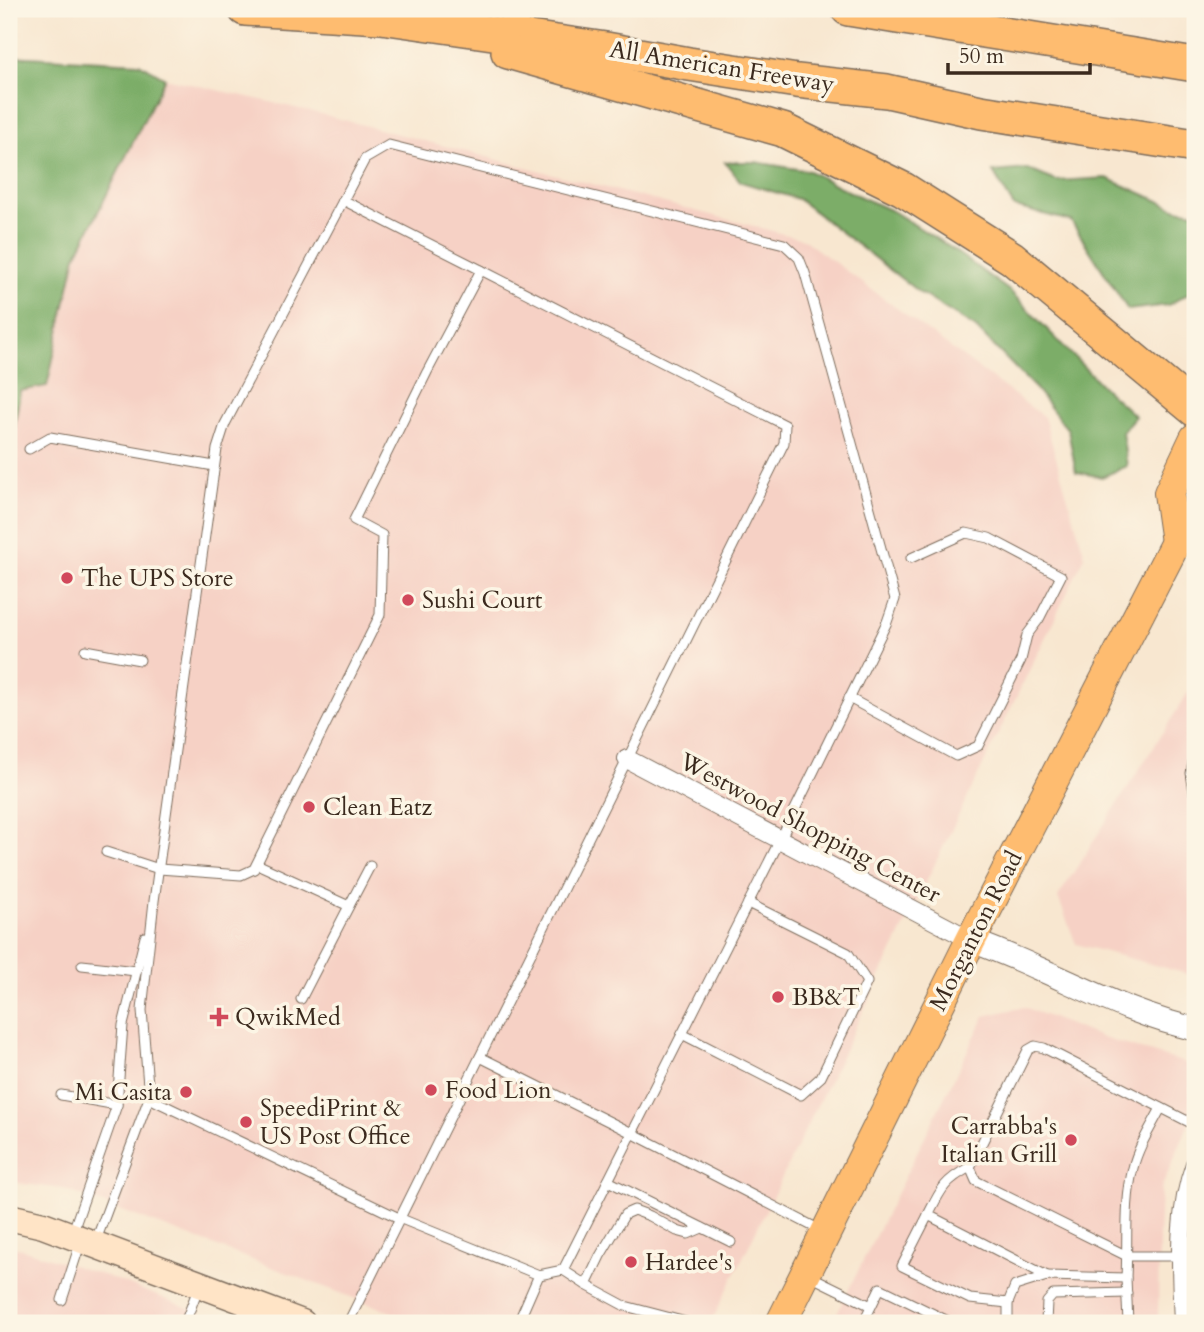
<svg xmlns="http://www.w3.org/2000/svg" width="1204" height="1332" viewBox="0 0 1204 1332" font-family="Cardo,serif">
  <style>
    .built { fill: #f6d1c5 }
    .forest { fill: #7cad68; stroke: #5c6c43; stroke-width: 2 }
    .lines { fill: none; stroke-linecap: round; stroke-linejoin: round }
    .service-casing { stroke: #7d6c5c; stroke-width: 11 }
    .minor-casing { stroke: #7d6c5c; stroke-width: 20 }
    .tertiary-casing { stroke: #7d6c5c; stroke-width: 25 }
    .secondary-casing { stroke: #7d6c5c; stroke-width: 29 }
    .primary-casing { stroke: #7d6c5c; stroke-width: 32 }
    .motorway-casing { stroke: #7d6c5c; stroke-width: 36 }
    .service { stroke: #fff; stroke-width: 9 }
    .minor { stroke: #fff; stroke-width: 18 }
    .tertiary { stroke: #fff; stroke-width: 23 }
    .secondary { stroke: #ffe4c6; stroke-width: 26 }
    .primary { stroke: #febc70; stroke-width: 30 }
    .motorway { stroke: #febc70; stroke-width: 33 }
    .poi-dot { fill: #d1495b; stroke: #fcf5e5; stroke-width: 2.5 }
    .labels { text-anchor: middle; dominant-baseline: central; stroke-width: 7; stroke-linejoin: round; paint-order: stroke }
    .street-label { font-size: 24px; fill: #3b2a1e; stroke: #fcf5e5 }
    .poi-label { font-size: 24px; fill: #3b2a1e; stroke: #fcf5e5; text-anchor: start }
  </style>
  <rect width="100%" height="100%" fill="#fcf5e5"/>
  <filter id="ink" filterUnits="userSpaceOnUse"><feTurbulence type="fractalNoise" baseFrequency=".0143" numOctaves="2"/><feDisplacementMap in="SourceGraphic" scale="14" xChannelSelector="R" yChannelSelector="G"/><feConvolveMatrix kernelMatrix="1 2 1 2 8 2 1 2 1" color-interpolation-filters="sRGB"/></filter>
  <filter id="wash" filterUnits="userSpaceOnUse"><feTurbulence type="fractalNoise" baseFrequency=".00686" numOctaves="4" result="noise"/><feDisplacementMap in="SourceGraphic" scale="28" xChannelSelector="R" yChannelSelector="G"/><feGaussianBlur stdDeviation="1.57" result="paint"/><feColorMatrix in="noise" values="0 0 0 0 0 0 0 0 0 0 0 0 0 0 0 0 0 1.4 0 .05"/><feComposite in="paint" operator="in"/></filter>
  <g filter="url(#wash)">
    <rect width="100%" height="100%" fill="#f8e7d0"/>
    <g class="built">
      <polygon points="165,78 317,113 803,239 1044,417 1085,556 711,1323 420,1323 64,1189 9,1182 9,461 20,391 48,386 76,256"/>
      <polygon points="1195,682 1195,976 1076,944 1058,897"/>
      <polygon points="1024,1007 1103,1038 1195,1066 1195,1109 1161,1189 1159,1236 1158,1323 832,1323 985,1016"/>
      <polygon points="9,1245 109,1277 226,1323 9,1323"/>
    </g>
    <g class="forest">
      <polygon points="9,56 139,63 165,78 76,256 47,386 20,391 9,461"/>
      <polygon points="725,162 755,162 809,171 850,192 894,212 948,246 1011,292 1105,389 1135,416 1122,432 1127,466 1102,477 1076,472 1068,430 1036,389 976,328 920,293 798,199 741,182"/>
      <polygon points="1027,169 1056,181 1107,178 1177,209 1195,212 1195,290 1168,305 1128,310 1071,221 1014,207 993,172"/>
    </g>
  </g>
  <g filter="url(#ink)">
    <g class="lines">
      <defs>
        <g id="service">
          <polyline points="343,200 481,270"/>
          <polyline points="29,449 50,437 214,466"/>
          <polyline points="85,650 140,660"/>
          <polyline points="849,698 956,756 978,746 1021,660 1027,635 1039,619 1061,576 989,538 966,533 911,558"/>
          <polyline points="1195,752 1191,773 1195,799"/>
          <polyline points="106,852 159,869 241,875 254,869 380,615 382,535 354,520 427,372 481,270 785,425 784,443 348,1323"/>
          <polyline points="257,864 349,906 301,999"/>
          <polyline points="349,906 370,866"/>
          <polyline points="82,965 136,971"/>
          <polyline points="682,1034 801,1095 821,1077 867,982 848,953 748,903"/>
          <polyline points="480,1057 632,1133 822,1231"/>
          <polyline points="61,1095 117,1105"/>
          <polyline points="1195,1125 1044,1048 1035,1046 1028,1050 970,1167 976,1181 1127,1256 1195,1256"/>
          <polyline points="608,1181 731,1242"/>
          <path d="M928,1215C941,1189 944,1181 970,1167"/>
          <polyline points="72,1234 117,1105 123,1025 145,937"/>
          <polyline points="95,1243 149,1098 142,1010 154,901 217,449 225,424 365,159 389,145 784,244 799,258 805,273 895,599 887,622 780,840 563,1270 539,1275 399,1218 149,1098"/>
          <polyline points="563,1270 586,1285 625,1306 690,1323"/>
          <polyline points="810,1276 871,1306"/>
          <polyline points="1126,1278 1128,1323"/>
          <polyline points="586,1285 600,1256 625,1214 634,1210 650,1216 677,1231 688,1234 702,1228"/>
          <polyline points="62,1300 81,1241"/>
          <polyline points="1008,1303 970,1299 902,1266 928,1215 1047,1276"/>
          <polyline points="185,1323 199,1286"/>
          <polyline points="239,1323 247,1306"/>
          <polyline points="518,1323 539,1275"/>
          <polyline points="863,1323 880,1288 952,1323"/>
          <path d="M1008,1323V1303L1015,1286L1047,1276L1126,1278C1128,1241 1124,1204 1133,1168C1138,1147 1151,1127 1161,1108"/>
          <polyline points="1046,1323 1047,1302 1053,1295 1127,1293"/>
        </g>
        <g id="minor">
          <polyline points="627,759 971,940"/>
          <path d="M1183,1323C1181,1270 1176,1215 1195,1164"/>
        </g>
        <path id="tertiary" d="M971,940C992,949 1014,957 1035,967C1090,991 1136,1016 1195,1029"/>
        <polyline id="secondary" points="9,1217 43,1225 302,1323"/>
        <g id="primary">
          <polyline points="1176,542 1169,493 1195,438"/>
          <polyline points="781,1323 971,940 1176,542 1195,529"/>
        </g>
        <g id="motorway">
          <polyline points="245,9 381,17 606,49 689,64 797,81 887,91 981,112 1195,146"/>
          <polyline points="848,9 1195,65"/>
          <polyline points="508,52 783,130 903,189 1012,258 1195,410"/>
        </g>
      </defs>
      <use href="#service" class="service-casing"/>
      <use href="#minor" class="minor-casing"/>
      <use href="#tertiary" class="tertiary-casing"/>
      <use href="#secondary" class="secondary-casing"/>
      <use href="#primary" class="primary-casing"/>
      <use href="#motorway" class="motorway-casing"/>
      <use href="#service" class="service"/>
      <use href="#minor" class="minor"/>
      <use href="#tertiary" class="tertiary"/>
      <use href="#secondary" class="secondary"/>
      <use href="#primary" class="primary"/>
      <use href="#motorway" class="motorway"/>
    </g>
  </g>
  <g class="poi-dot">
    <circle cx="67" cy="578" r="7"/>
    <circle cx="408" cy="600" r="7"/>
    <circle cx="309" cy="807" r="7"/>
    <circle cx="778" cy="997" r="7"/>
    <path d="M215.5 1006.5h7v7h7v7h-7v7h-7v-7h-7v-7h7z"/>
    <circle cx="431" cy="1090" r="7"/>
    <circle cx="186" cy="1092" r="7"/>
    <circle cx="246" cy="1122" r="7"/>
    <circle cx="1071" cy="1140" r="7"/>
    <circle cx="631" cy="1262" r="7"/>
  </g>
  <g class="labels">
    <g class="street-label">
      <text transform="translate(722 67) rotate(9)">All American Freeway</text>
      <text transform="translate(810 828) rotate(28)">Westwood Shopping Center</text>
      <text transform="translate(976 931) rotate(-63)">Morganton Road</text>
    </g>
    <g class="poi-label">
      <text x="81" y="578">The UPS Store</text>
      <text x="422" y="600">Sushi Court</text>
      <text x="323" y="807">Clean Eatz</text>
      <text x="792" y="997">BB&amp;T</text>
      <text x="235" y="1017">QwikMed</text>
      <text x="445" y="1090">Food Lion</text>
      <text x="172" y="1092" text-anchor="end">Mi Casita</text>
      <text x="260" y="1108">SpeediPrint &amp;<tspan x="260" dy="28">US Post Office</tspan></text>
      <text x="1057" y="1126" text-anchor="end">Carrabba's<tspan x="1057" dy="28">Italian Grill</tspan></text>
      <text x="645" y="1262">Hardee's</text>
    </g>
  </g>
  <rect width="1204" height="1332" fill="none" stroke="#fcf5e5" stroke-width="35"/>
  <path d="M948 63v10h142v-10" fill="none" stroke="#3b2a1e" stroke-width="3.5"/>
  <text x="959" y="63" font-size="21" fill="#3b2a1e" stroke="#fcf5e5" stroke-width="5" paint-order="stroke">50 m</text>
</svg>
